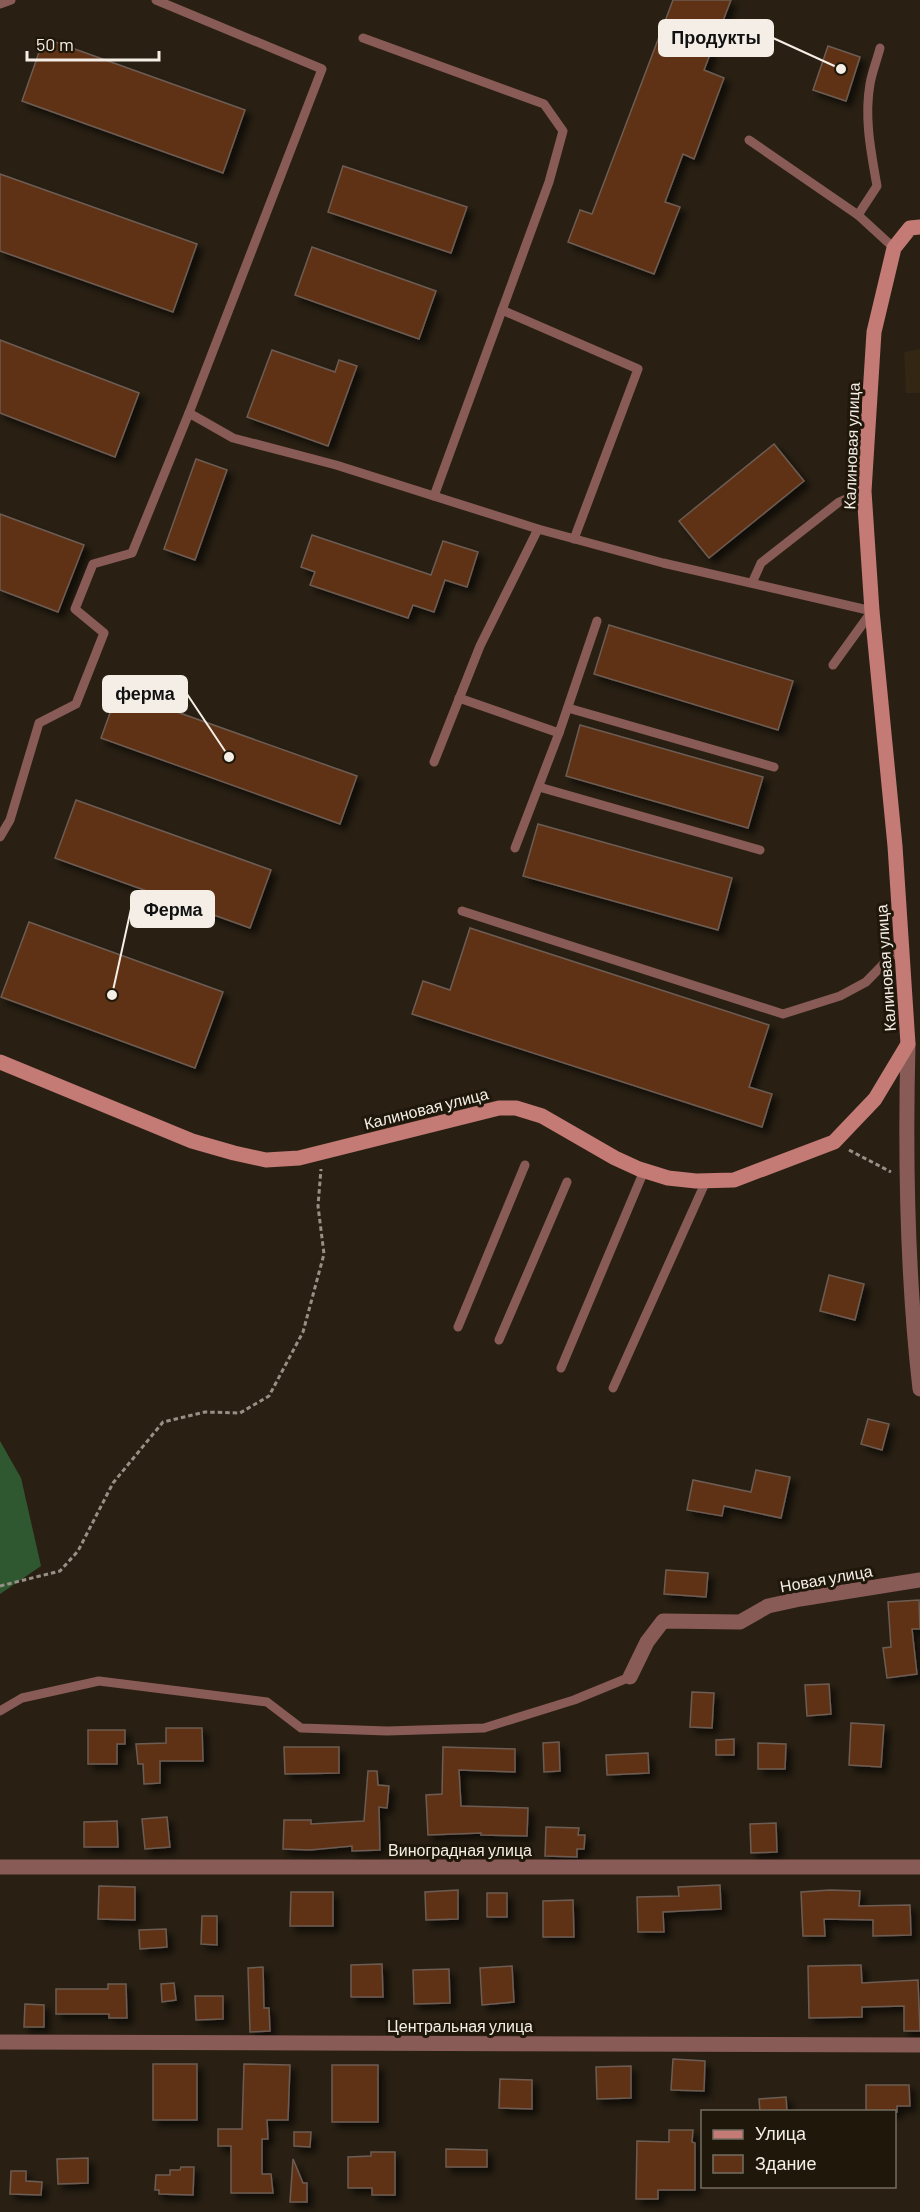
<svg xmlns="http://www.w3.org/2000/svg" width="920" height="2212" viewBox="0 0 920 2212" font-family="Barlow,sans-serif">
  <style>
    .built { fill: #332613 }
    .forest { fill: #2f5831 }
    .building { fill: #5f3215; stroke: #6d5c53; stroke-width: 1.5; filter: url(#shadow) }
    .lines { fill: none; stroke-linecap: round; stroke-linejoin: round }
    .path { stroke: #989086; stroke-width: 3; stroke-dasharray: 4.5 3; stroke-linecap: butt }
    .lane { stroke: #895b57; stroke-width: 9 }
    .street { stroke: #895b57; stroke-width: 15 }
    .secondary { stroke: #c47a75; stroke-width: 15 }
    .labels { text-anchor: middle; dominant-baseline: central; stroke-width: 6; stroke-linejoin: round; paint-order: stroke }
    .street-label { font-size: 16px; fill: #f4eee6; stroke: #1f170a }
    .leader { fill: none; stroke: #f4eee6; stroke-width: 2 }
    .callout-dot { fill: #f4eee6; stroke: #1f170a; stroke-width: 2 }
    .callout { fill: #f4eee6; stroke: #f4eee6; stroke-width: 2 }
    .callout-label { font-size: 18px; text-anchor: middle; font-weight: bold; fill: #111 }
  </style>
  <defs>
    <filter id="shadow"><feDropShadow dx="5.5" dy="5.5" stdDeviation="3" flood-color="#0009"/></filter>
  </defs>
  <rect width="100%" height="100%" fill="#292013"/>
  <polygon class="built" points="920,349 920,393 906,393 904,352"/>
  <polygon class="forest" points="0,1441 21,1478 41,1566 0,1594"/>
  <g class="building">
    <polygon points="673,0 731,0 704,70 724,78 694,159 683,154 665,202 680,207 654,274 568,242 580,210 592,214"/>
    <polygon points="44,38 245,110 223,173 22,101"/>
    <polygon points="828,46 860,57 846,101 813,90"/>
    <polygon points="343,166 467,207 451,253 328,212"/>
    <polygon points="0,174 197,244 173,312 0,251"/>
    <polygon points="312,247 436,291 419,339 295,295"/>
    <polygon points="0,340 139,393 115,457 0,413"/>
    <polygon points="272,350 335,372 339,360 357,366 328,446 247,417"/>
    <polygon points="774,444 804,481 709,558 679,521"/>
    <polygon points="196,459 227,470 195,560 164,549"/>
    <polygon points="0,514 84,545 58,612 0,590"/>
    <polygon points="312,535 431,575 443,541 478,552 467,587 445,580 434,612 413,605 408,618 310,585 315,572 301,567"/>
    <polygon points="609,625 793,681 778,730 594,674"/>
    <polygon points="118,691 357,776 340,824 101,738"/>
    <polygon points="580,725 763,777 748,828 566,776"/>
    <polygon points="76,800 271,870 250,928 55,858"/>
    <polygon points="538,824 732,878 718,930 523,876"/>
    <polygon points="29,922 223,992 195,1068 1,997"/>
    <polygon points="470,928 769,1025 749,1087 772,1094 762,1127 412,1014 423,981 450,990"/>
    <polygon points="829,1275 864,1284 855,1320 820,1311"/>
    <polygon points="868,1419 889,1424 882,1450 861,1444"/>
    <polygon points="756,1470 790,1477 781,1518 724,1506 722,1516 687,1510 693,1480 751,1492"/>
    <polygon points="666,1570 708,1573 706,1597 664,1594"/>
    <polygon points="919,1600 920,1629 912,1629 917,1674 887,1678 883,1648 891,1647 888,1602"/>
    <polygon points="829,1684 831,1714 807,1716 805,1685"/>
    <polygon points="692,1692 714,1693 712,1728 690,1727"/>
    <polygon points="851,1723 884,1725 881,1767 849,1765"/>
    <polygon points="166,1728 202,1728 203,1761 160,1761 160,1783 144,1784 143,1764 138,1764 136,1744 166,1743"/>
    <polygon points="88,1730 125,1730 125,1744 117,1744 117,1764 88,1764"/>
    <polygon points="734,1739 734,1755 716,1755 716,1740"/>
    <polygon points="559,1742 560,1771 544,1772 543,1743"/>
    <polygon points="758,1743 786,1744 785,1769 758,1769"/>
    <polygon points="284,1747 339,1747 339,1773 285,1774"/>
    <polygon points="443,1747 515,1749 515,1772 459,1770 461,1806 528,1808 527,1836 481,1835 481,1833 428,1835 426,1795 442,1794"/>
    <polygon points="648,1753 649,1773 607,1775 606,1755"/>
    <polygon points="368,1771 377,1771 378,1785 389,1786 387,1808 379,1807 380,1850 352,1851 352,1846 310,1850 283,1849 284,1820 311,1820 311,1824 364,1821"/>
    <polygon points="167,1817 170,1847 145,1849 142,1819"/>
    <polygon points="117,1821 118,1847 84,1847 84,1822"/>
    <polygon points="776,1823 777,1852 751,1853 750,1824"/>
    <polygon points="546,1827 579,1828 578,1835 585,1835 584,1849 577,1849 577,1857 545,1856"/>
    <polygon points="720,1885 721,1909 663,1912 664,1932 638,1932 637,1897 679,1896 678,1887"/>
    <polygon points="99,1886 135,1887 135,1920 98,1919"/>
    <polygon points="458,1890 458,1919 426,1920 425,1892"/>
    <polygon points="830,1890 860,1891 859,1906 910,1905 911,1935 873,1936 873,1920 824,1919 825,1936 803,1936 801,1892"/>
    <polygon points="291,1892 333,1892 333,1926 290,1926"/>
    <rect x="487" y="1893" width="20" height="24"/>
    <polygon points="573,1900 574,1937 543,1937 543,1901"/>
    <polygon points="202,1916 217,1916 217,1945 201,1944"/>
    <polygon points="166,1929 167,1947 140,1949 139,1930"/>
    <polygon points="382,1964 383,1997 351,1997 351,1965"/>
    <polygon points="861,1965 862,1983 918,1980 920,2031 904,2031 904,2006 862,2007 862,2017 809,2018 808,1966"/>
    <polygon points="512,1966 514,2002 482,2005 480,1968"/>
    <polygon points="263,1967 264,2008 269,2008 270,2031 250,2032 248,1968"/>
    <polygon points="449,1969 450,2003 414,2004 413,1970"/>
    <polygon points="174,1983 176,2000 162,2002 161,1984"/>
    <polygon points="108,1984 126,1984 127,2018 109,2018 109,2014 56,2014 56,1989 108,1989"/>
    <polygon points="195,1996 223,1996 223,2019 196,2020"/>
    <polygon points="25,2004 44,2005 44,2027 24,2027"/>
    <polygon points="673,2059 705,2061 704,2091 671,2090"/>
    <rect x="153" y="2064" width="44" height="56"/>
    <polygon points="244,2064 290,2065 288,2120 267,2120 268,2139 262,2139 262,2174 271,2174 273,2193 231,2193 231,2146 218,2146 218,2129 242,2129"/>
    <rect x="332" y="2065" width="46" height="57"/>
    <polygon points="631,2066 631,2098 597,2099 596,2067"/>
    <polygon points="500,2079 532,2080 532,2109 499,2108"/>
    <polygon points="866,2085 909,2085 910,2106 897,2106 897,2112 866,2112"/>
    <polygon points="786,2097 787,2112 760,2112 759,2099"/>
    <polygon points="669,2130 693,2130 692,2142 695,2143 695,2190 658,2190 658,2199 636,2199 637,2141 669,2142"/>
    <polygon points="294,2132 311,2132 310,2147 294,2146"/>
    <polygon points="446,2149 487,2150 487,2167 446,2167"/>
    <polygon points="371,2152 395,2152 395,2195 372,2195 372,2188 348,2188 348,2157 371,2156"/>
    <polygon points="88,2158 88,2183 58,2184 57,2159"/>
    <polygon points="293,2159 303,2183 307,2183 307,2202 290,2202"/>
    <polygon points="181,2167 194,2167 193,2195 159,2194 159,2190 155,2190 156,2175 170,2175 170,2170 180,2170"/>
    <polygon points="11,2171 26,2171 26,2181 42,2182 41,2195 10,2194"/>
  </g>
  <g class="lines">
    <g class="path">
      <polyline points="849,1150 891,1172"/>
      <polyline points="0,1586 60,1571 78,1551 113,1483 163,1422 205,1412 240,1413 269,1396 303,1332 324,1254 318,1206 321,1169"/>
    </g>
    <g class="lane">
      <polyline points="156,0 322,69 189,413"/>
      <polyline points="0,4 11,0"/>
      <polyline points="363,38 544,104 563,131 549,182 434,496"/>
      <polyline points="749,140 858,215 894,248"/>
      <path d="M858,215L877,186C871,152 864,118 870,84C872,72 877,60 880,48"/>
      <polyline points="502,310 638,369 574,539"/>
      <polyline points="752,583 761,563 839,502 864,491"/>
      <polyline points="459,698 559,733 597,621"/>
      <polyline points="568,708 774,767"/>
      <polyline points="434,762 480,646 538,529"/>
      <polyline points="539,787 760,850"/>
      <polyline points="0,837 10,820 39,723 76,704 104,633 75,609 93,564 132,553 189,413 233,438 336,465 538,529 663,563 872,611 833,665"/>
      <polyline points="515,848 559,733"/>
      <polyline points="462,911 783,1014 840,996 866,982 901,946"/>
      <polyline points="458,1327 525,1165"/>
      <polyline points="499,1340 567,1182"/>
      <polyline points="561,1368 644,1171"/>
      <polyline points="613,1388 706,1181"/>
      <polyline points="0,1711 22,1698 99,1681 267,1702 301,1728 387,1731 484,1728 574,1700 630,1677"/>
    </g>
    <g class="street">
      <path d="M908,1044C905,1159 907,1275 920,1389"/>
      <polyline points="630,1677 647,1642 663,1621 740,1622 768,1606 800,1599 920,1580"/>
      <polyline points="0,1867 920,1867"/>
      <polyline points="0,2042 920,2045"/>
    </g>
    <polyline class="secondary" points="0,1062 192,1141 234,1153 266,1160 299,1158 499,1108 516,1108 542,1116 615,1158 639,1169 668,1178 696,1181 734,1180 834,1142 875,1099 908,1044 895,846 872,611 864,491 874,332 894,248 910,228 920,227"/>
  </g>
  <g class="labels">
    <g class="street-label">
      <text transform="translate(851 446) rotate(-88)">Калиновая улица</text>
      <text transform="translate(885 968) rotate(-94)">Калиновая улица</text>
      <text transform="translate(426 1108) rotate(-14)">Калиновая улица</text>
      <text transform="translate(826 1578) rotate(-10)">Новая улица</text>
      <text x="460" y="1849">Виноградная улица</text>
      <text x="460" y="2025">Центральная улица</text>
    </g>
  </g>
  <path class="leader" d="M841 69L773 38M229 757L187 694M112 995L131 909"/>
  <g class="callout-dot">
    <circle cx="841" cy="69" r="6"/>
    <circle cx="229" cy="757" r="6"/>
    <circle cx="112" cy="995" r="6"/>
  </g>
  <g class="callout">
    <rect x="659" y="20" width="114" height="36" rx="6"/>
    <rect x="103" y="676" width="84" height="36" rx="6"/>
    <rect x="131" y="891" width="83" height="36" rx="6"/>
  </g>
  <g class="callout-label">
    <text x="716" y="44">Продукты</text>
    <text x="145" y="700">ферма</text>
    <text x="173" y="916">Ферма</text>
  </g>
  <rect x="701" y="2110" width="195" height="78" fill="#1f170a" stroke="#746d62" stroke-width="1.5"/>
  <rect x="713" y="2130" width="30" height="9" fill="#c47a75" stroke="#746d62" stroke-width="1.5"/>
  <text x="755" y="2140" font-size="18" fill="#f4eee6">Улица</text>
  <rect x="713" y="2155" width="30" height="18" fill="#5f3215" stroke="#746d62" stroke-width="1.5"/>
  <text x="755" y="2170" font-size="18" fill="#f4eee6">Здание</text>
  <path d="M27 51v9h132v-9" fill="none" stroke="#f4eee6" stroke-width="3"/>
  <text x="36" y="51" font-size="18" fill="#f4eee6" stroke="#1f170a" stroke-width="4.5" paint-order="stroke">50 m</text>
</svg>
